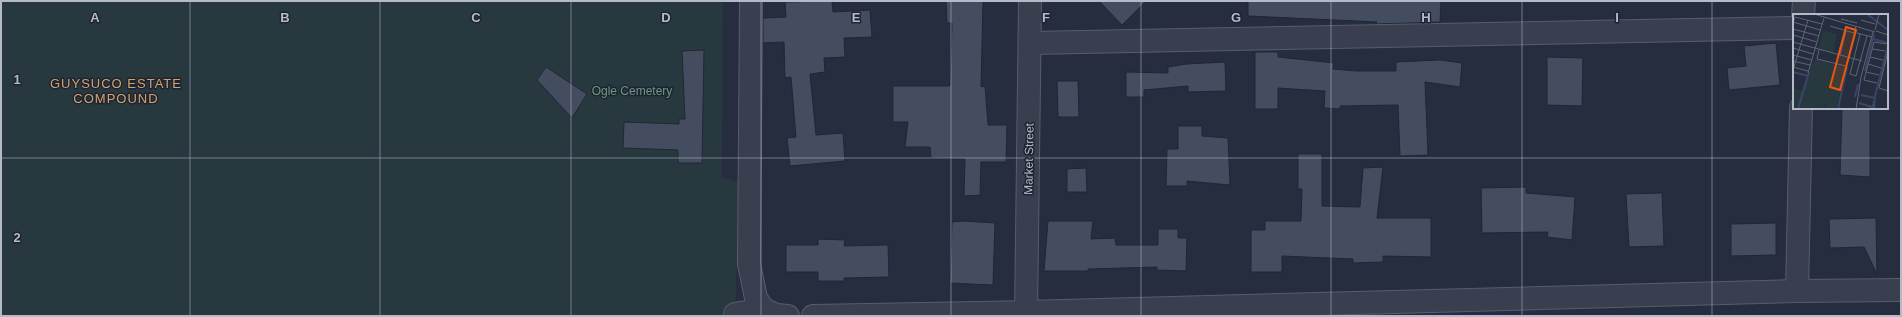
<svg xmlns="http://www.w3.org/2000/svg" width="1902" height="317" viewBox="0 0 1902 317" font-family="Arial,sans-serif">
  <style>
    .green { fill: #27393f }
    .building { fill: #444c60; stroke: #202635 }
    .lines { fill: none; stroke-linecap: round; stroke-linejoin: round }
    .minor-casing { stroke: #575d6c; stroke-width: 24 }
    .minor { stroke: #393f4e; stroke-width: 22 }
    .grid { fill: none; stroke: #b5bac9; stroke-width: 1; stroke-opacity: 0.55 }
    .labels { text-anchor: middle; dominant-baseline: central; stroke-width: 3; stroke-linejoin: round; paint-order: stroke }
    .park-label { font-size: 12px; fill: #6c9a7d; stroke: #1e2433 }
    .street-label { font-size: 12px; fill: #b5bac9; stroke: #1e2433 }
    .neighbourhood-label { font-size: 13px; letter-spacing: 1px; fill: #d4a366; stroke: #1e2433 }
    .inset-river { fill: none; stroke: #394665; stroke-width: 2 }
    .inset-road { fill: none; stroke: #5f6576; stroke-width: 1 }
    .view { fill: #e8590c; fill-opacity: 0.15; stroke: #e8590c; stroke-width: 2 }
    .inset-edge { fill: none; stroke: #b5bac9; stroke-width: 2 }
    .grid-label { font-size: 13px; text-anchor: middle; font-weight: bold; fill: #b5bac9; stroke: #1e2433; stroke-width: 3; stroke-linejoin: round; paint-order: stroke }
  </style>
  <rect width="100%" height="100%" fill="#252d3e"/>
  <polygon class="green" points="1,1 723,1 722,177 740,183 735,316 1,316"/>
  <g class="building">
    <polygon points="832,1 833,12 870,10 872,37 844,38 845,57 824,58 825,72 810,74 816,135 843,133 845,161 790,166 787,138 796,137 791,77 785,78 784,42 763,43 763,18 786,17 785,2"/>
    <polygon points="946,1 983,1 981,87 985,86 988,125 1007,125 1006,162 981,162 980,195 964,196 965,159 931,158 930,147 905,147 908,122 893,122 893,86 950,86 952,23 947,23"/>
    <polygon points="1099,1 1146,1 1122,25"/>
    <polygon points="1248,1 1441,1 1440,22 1376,24 1377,22 1248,16"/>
    <polygon points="1776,43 1780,85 1729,90 1727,68 1746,66 1744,46"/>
    <polygon points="704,50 702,163 678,163 678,150 623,148 624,122 679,124 679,119 685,119 682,51"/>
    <polygon points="1255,52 1278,52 1278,57 1334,63 1333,69 1356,71 1396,71 1396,62 1440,60 1462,63 1460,87 1425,82 1428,155 1400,156 1398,105 1340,106 1340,109 1324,108 1325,91 1278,88 1278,109 1255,109"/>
    <polygon points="1547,57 1583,58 1582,106 1547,105"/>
    <polygon points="1225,62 1226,91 1188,92 1188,86 1144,90 1144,97 1126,97 1126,72 1168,73 1168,67 1187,64"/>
    <polygon points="546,67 587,94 572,118 537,80"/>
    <polygon points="1057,81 1078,81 1079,117 1058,117"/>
    <polygon points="1842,108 1870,108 1870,177 1840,175"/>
    <polygon points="1178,126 1202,126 1202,136 1228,138 1230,185 1187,181 1187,186 1166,186 1167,149 1178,149"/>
    <polygon points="1298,154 1322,154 1322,206 1360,207 1363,168 1383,167 1377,218 1431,218 1431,257 1383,256 1383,262 1353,263 1353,259 1282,256 1282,272 1251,272 1251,230 1265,230 1265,221 1301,221 1302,189 1298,189"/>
    <polygon points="1086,168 1087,192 1067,192 1067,169"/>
    <polygon points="1526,187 1526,193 1575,197 1572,240 1547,237 1548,232 1482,233 1481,188"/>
    <polygon points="1662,193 1664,246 1629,247 1626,194"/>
    <polygon points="1876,218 1877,274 1864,247 1830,248 1829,219"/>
    <polygon points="963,221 995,223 993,285 950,283 952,222"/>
    <polygon points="1048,221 1093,221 1091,239 1115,238 1116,245 1158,245 1158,229 1178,229 1178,238 1187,238 1186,271 1157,270 1157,267 1088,269 1088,271 1044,271"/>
    <polygon points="1776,223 1776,255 1731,256 1731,224"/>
    <polygon points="818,239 845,240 844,246 888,245 889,277 844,278 844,281 818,281 818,272 786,272 786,245 818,245"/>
  </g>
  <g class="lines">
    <defs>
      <g id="minor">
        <polyline points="751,1 749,264 756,298 763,309"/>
        <polyline points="1803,15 1804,1"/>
        <polyline points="1031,43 1794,28"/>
        <polyline points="1797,291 1801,108"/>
        <polyline points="735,314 763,309 776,315 788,316"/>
        <polyline points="813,316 1026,312 1797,291 1901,290"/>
        <polyline points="1026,316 1030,1"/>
      </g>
    </defs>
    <use href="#minor" class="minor-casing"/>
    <use href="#minor" class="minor"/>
  </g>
  <path class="grid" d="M190,1V316M380,1V316M571,1V316M761,1V316M951,1V316M1141,1V316M1331,1V316M1522,1V316M1712,1V316M1,158H1901"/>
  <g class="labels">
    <g class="park-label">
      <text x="632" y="91">Ogle Cemetery</text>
    </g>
    <g class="street-label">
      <text transform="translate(1029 159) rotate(-89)">Market Street</text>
    </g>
    <g class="neighbourhood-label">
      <text x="116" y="83">GUYSUCO ESTATE<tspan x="116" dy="15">COMPOUND</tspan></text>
    </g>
  </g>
  <g transform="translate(1793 14)">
    <rect width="95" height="95" fill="#252d3e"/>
    <path d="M30,16L44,20L40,39L25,35ZM21,45L53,53L43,95H34L32,90L29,95H0V74L11,77Z" fill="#27393f"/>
    <path class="inset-river" d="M74,0L95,16M80,25L95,29M72,57L81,20M0,58L15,62M68,81L82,84L79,95M82,82L95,32M62,83L65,70M66,89L79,93M5,95L16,58M45,95L54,53M81,95L82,82"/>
    <path class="inset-road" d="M21,0L82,18M48,5L64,9M68,6L82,10M0,8L27,16M0,9L2,3L29,10M37,12L61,19M0,15L26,22M82,16L86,0M83,17L95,21M64,19L79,23M67,20L57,60L63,62L74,22M0,21L24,28M0,28L69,47M0,34L20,40M79,35L92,37M26,36L24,45L53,52M95,37L86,74L95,77M0,41L19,46M47,41L53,17M77,43L90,46M0,47L17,51M75,50L88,54M0,53L15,57M53,53L63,12M0,56L15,6M73,58L86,61M15,59L31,4M84,69L71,66L81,28L94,30M63,95L68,63L80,18"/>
    <path class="view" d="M53,13L63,16L47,76L37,73Z"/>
    <rect width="95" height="95" class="inset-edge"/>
  </g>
  <g class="grid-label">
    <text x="95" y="22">A</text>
    <text x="285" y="22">B</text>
    <text x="476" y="22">C</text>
    <text x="666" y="22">D</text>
    <text x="856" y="22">E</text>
    <text x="1046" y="22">F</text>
    <text x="1236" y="22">G</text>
    <text x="1426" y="22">H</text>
    <text x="1617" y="22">I</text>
    <text x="17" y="84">1</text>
    <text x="17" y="242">2</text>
  </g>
  <rect width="1902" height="317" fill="none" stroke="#b5bac9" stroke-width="4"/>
</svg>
